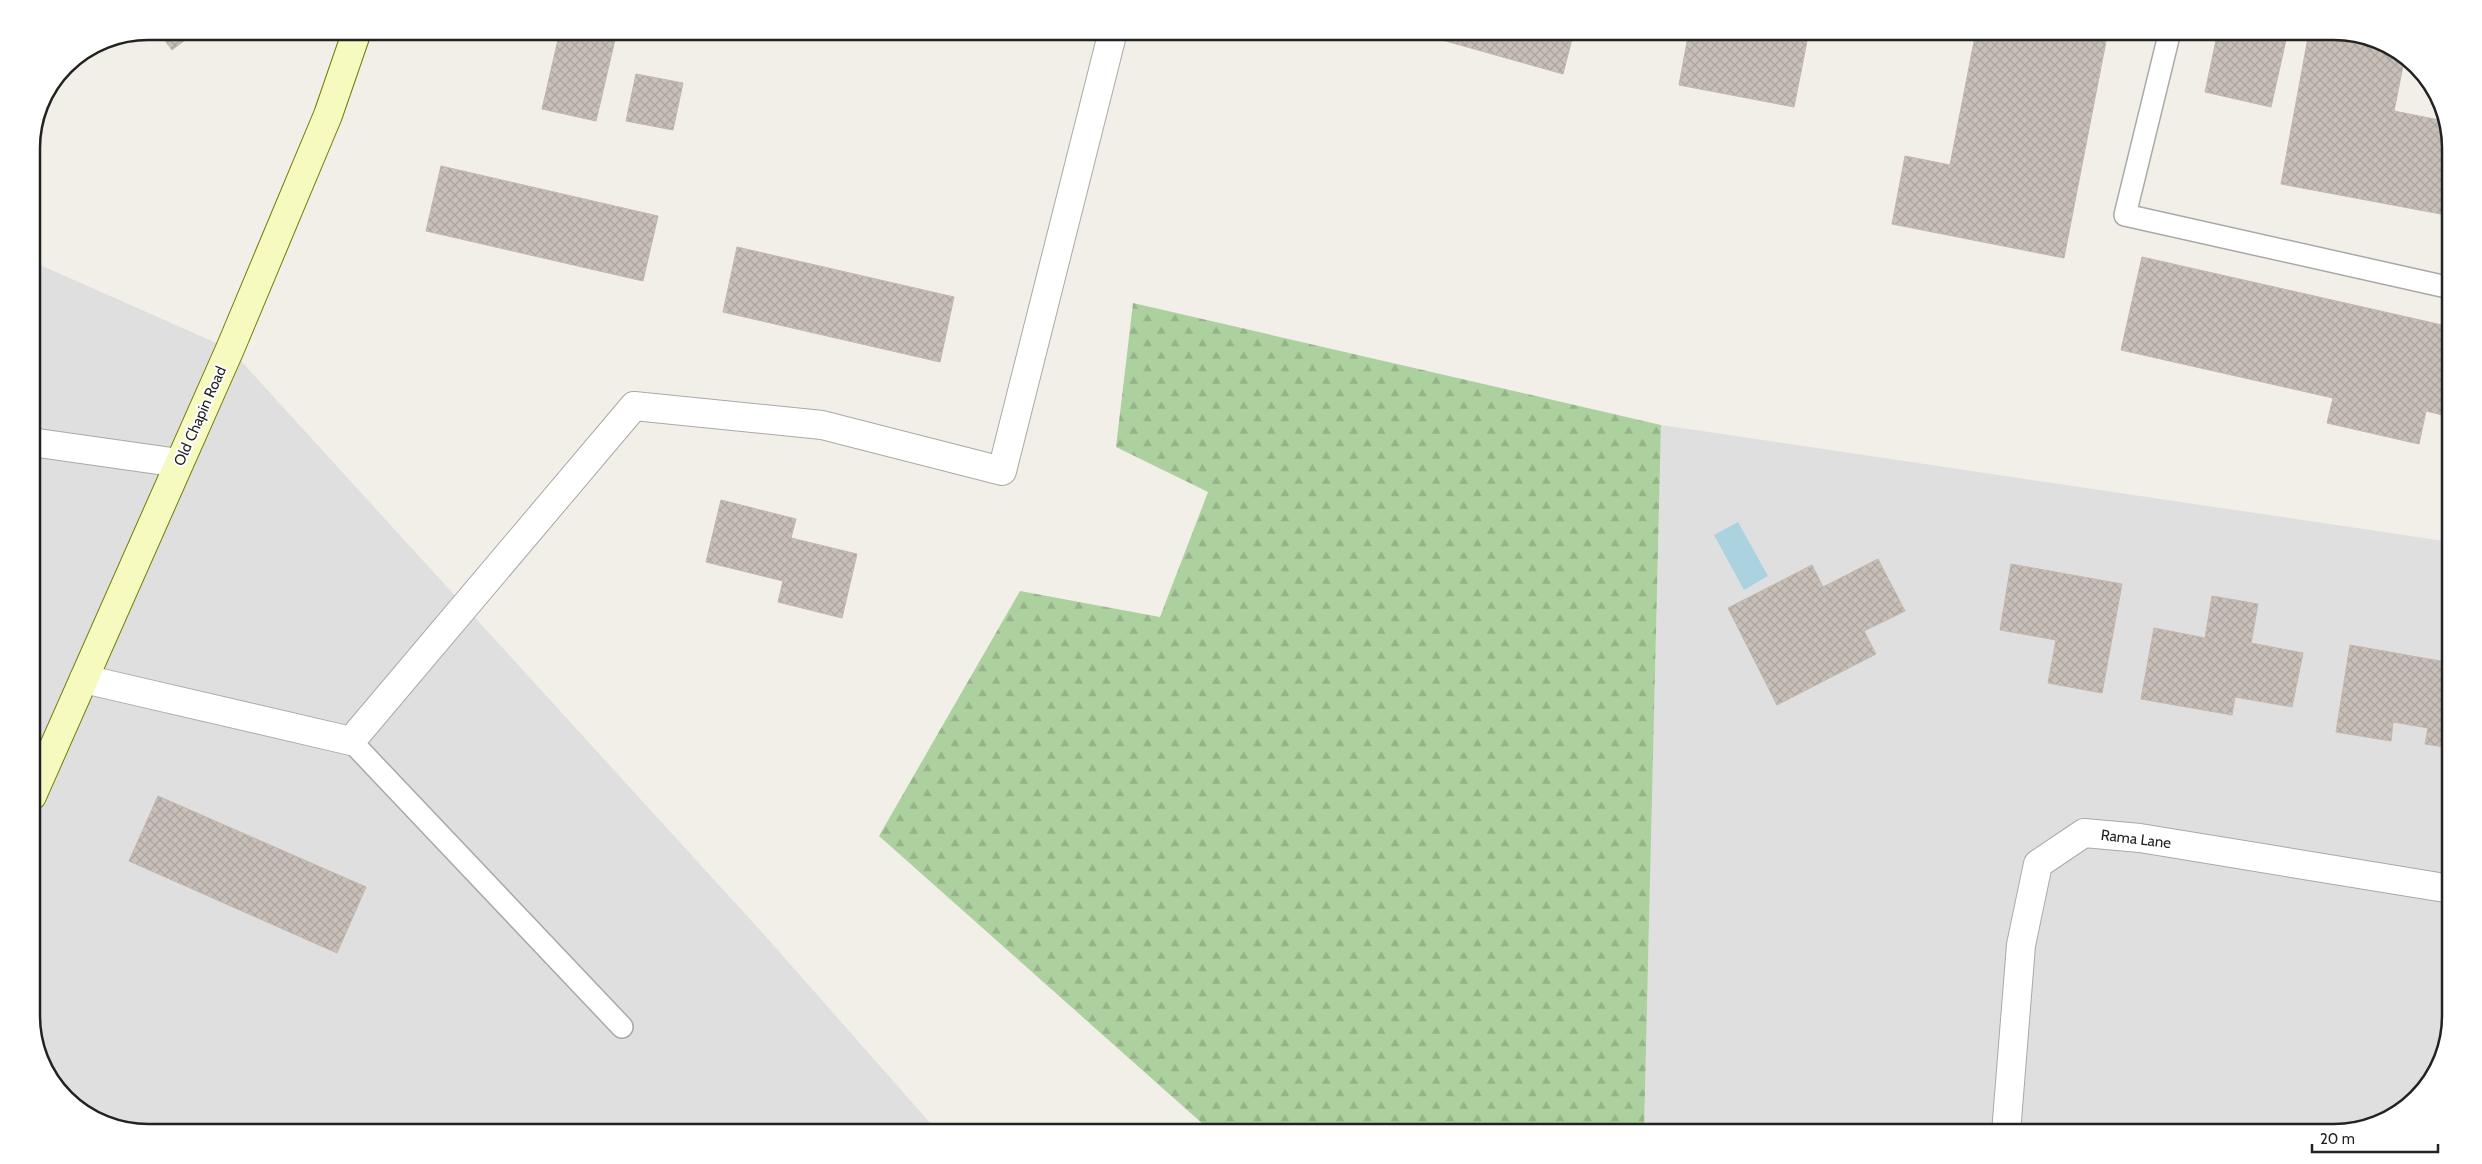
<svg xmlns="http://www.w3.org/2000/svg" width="2482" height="1164" viewBox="0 0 2482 1164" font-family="Cabin,sans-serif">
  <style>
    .residential { fill: #e0dfdf }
    .forest { fill: url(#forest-firs) }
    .water { fill: #aad3df }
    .building { fill: url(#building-cross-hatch); stroke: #c4b6ab }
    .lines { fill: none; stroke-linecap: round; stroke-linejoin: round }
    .lane-casing { stroke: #a9a9a9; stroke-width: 24 }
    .street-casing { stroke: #a9a9a9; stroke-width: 30 }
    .secondary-casing { stroke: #707d05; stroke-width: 30 }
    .lane { stroke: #fff; stroke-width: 21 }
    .street { stroke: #fff; stroke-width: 28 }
    .secondary { stroke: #f7fabf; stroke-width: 28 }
    .labels { text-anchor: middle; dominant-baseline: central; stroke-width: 4; stroke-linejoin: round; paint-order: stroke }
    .street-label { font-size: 15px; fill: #222; stroke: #fff }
    .rim { fill: none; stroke: #222; stroke-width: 2.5 }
  </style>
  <defs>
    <pattern id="forest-firs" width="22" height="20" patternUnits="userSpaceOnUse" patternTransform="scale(1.25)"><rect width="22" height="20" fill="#add19e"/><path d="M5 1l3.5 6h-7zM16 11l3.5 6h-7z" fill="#95b388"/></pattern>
    <pattern id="building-cross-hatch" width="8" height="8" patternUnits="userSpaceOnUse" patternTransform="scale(1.25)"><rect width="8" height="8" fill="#c7bfb8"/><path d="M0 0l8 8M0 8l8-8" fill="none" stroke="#aba49e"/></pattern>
  </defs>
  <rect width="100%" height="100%" fill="#f2efe9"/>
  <g class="residential">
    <polygon points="31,261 230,349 768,939 939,1133 148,1133 103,1124 51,1081 32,1024"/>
    <polygon points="1661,425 2451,542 2451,1016 2442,1061 2398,1113 2334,1133 1644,1133"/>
  </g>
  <polygon class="forest" points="1133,303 1661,425 1644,1133 1213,1133 879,836 1020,591 1160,617 1208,492 1116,447"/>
  <polygon class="water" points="1738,522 1768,576 1744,590 1714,535"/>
  <g class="building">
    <polygon points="158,31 197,31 172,50"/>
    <polygon points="560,31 617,31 596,121 542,109"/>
    <polygon points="1410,31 1574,31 1563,74"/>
    <polygon points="1689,31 1809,31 1794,107 1679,85"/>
    <polygon points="1976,31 2108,31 2064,258 1892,224 1905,156 1950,165"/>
    <polygon points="2218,31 2288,31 2271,107 2205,92"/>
    <polygon points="2309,32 2387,47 2404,61 2394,111 2444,121 2451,141 2451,189 2446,215 2281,184"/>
    <polygon points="636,74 683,83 673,130 626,121"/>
    <polygon points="441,166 658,216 643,281 426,231"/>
    <polygon points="737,247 954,297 940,362 723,312"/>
    <polygon points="2142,257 2451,327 2451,417 2426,411 2419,444 2327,423 2333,398 2121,350"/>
    <polygon points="721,500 796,519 791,538 857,554 842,618 778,602 783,581 706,562"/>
    <polygon points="1878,559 1905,611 1864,631 1876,654 1777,705 1728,608 1812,565 1823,587"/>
    <polygon points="2011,564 2122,584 2102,693 2048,683 2056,640 2000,630"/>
    <polygon points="2212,596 2258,604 2251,643 2303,653 2292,707 2235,697 2232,715 2141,699 2154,628 2205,638"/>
    <polygon points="2350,645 2451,663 2451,748 2425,744 2428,728 2393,722 2391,741 2336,732"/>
    <polygon points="158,796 366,887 337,953 129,861"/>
  </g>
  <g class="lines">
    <defs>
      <g id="lane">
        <polyline points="2170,31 2125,215 2451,288"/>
        <polyline points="351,741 622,1027"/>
      </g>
      <g id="street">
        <polyline points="31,442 179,463"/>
        <polyline points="84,679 351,741 634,406 822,425 1002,471 1113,31"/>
        <polyline points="2006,1133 2021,945 2038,864 2084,833 2140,838 2451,889"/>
      </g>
      <polyline id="secondary" points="32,796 230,349 328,115 357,31"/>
    </defs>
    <use href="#lane" class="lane-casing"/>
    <use href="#street" class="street-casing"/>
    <use href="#secondary" class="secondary-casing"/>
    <use href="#lane" class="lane"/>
    <use href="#street" class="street"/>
    <use href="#secondary" class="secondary"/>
  </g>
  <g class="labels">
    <g class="street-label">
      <text transform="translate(200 416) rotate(-66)">Old Chapin Road</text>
      <text transform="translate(2136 839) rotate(7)">Rama Lane</text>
    </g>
  </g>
  <path d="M0 0H2482V1164H0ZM148 40H2334A108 108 0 0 1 2442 148V1016A108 108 0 0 1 2334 1124H148A108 108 0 0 1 40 1016V148A108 108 0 0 1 148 40Z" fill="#fff" fill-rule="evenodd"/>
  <path class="rim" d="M148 40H2334A108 108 0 0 1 2442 148V1016A108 108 0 0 1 2334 1124H148A108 108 0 0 1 40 1016V148A108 108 0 0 1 148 40Z"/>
  <path d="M2312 1144v8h126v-8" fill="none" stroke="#222222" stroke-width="2.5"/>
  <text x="2320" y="1144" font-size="15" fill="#222222" stroke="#ffffff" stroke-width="4" paint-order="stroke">20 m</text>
</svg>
